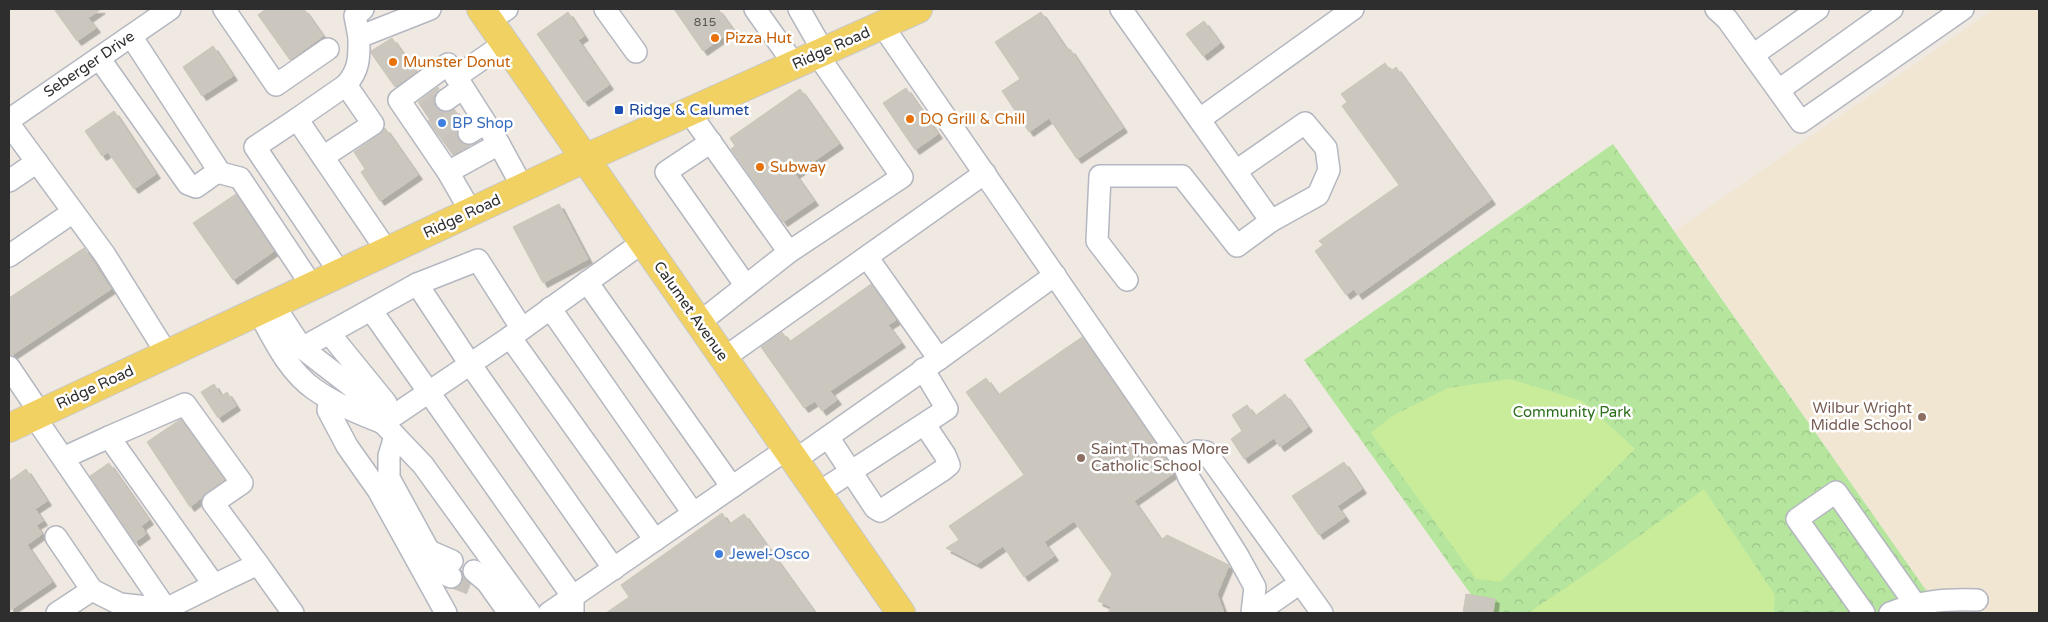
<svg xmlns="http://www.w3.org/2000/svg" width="2048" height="622" viewBox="0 0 2048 622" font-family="'Varela Round',sans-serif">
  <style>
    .education { fill: #f0e6d1 }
    .forest { fill: url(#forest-crowns) }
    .pitch { fill: #c9ec9a }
    .building { fill: #cbc7bf; stroke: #cbc5ba; filter: url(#shadow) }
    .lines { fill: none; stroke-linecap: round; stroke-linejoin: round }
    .minor-tunnel { stroke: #c8c4bd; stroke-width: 21; stroke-dasharray: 21 11; stroke-linecap: butt }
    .minor-casing { stroke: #b4b7c1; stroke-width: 24 }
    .major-casing { stroke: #c9c9c9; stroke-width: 30 }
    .minor { stroke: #fff; stroke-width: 21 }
    .major { stroke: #f2d163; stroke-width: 28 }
    .food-dot { fill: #e8710a; stroke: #fff; stroke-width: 2 }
    .transit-dot { fill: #1a4fb4; stroke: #fff; stroke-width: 2 }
    .shop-dot { fill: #3f7fe0; stroke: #fff; stroke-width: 2 }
    .education-dot { fill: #8d6e63; stroke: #fff; stroke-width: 2 }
    .labels { text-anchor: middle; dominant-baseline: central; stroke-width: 5; stroke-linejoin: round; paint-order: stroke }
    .number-label { font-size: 12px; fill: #555452 }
    .food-label { font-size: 15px; fill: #c56008; stroke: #fff; text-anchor: start }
    .street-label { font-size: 15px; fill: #2e2e2e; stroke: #fff }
    .transit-label { font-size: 15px; fill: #164399; stroke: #fff; text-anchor: start }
    .shop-label { font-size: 15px; fill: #366cbe; stroke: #fff; text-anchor: start }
    .education-label { font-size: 15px; fill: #785e54; stroke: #fff; text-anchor: end }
    .park-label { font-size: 15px; fill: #2c6e1b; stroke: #fff }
  </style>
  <defs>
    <pattern id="forest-crowns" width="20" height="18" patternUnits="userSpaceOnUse" patternTransform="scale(1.25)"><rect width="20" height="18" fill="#b6e59e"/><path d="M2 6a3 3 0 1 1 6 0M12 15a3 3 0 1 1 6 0" fill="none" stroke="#9dc588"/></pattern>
    <filter id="shadow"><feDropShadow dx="4.5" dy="4.5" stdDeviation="0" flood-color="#0004"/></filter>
  </defs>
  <rect width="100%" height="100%" fill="#efe9e1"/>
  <polygon class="education" points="1994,9 2039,9 2039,613 1942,613 1675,231"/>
  <polygon class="forest" points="1613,144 1942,613 1479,613 1482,610 1304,360"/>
  <g class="pitch">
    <polygon points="1510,379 1583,401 1635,449 1500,582 1476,579 1371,433 1392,416 1448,388"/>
    <polygon points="1704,489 1775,595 1774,613 1528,613 1598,566"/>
  </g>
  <g class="building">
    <polygon points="54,9 101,9 88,18 96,28 77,41"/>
    <polygon points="266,9 304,9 323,36 290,60 258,15"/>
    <polygon points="674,9 718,9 733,30 703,51"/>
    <polygon points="568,12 584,36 578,40 609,85 584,102 537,34"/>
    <polygon points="1041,12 1067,50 1070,49 1123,128 1077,159 1049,118 1029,132 1002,91 1020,79 995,42"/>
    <polygon points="1204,21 1220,43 1203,56 1186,34"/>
    <polygon points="392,38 416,72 395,87 371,53 371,51"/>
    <polygon points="213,46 233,76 202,96 183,67"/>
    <polygon points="1385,63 1391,71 1396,67 1491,200 1358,295 1354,289 1346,295 1315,251 1323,245 1319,241 1399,185 1342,106 1347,102 1341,94"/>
    <polygon points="438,87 439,89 435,94 434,101 436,107 440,111 447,112 454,109 462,120 457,133 458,139 464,144 471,145 453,155 428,121 430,120 418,102"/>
    <polygon points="906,88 938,134 915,150 883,103"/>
    <polygon points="800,89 839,144 795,174 814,201 783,222 731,149 735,146 730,138"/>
    <polygon points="114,111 156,174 134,189 108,152 102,156 85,131"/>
    <polygon points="385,128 418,175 380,201 361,172 365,169 354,152 380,134"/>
    <polygon points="236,194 274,251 233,280 193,223"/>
    <polygon points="559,204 588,259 543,283 513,227"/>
    <polygon points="84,248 111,289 12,355 9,355 9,298"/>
    <polygon points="871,284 896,320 888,325 901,343 830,391 837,400 822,411 815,401 804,408 761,347 782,332 789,342"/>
    <polygon points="1082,337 1171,466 1174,473 1134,501 1161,540 1167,535 1229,565 1217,594 1224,613 1108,613 1111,607 1098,601 1112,574 1074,521 1044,542 1054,556 1024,577 1003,546 977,564 946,548 959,540 949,526 1024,475 966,392 986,378 998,395"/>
    <polygon points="214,384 221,396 227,392 236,406 218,418 201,392"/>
    <polygon points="1285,394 1308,427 1280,447 1274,438 1244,459 1231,439 1242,431 1232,415 1247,405 1255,416"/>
    <polygon points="181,419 224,480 190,507 147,442"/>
    <polygon points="1344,462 1362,489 1337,506 1345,517 1319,535 1292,496"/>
    <polygon points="109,463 149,520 141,526 146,534 135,542 90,476"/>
    <polygon points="26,469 47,501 35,509 43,521 36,525 42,534 27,545 52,582 9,611 9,481"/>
    <polygon points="722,513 729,524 744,514 815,613 606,613 629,597 621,585"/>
    <polygon points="1466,594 1495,599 1493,613 1463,613"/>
  </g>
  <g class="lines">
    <g class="minor-tunnel">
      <polyline points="426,114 446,100"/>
      <polyline points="448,147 469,133"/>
      <polyline points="451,577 472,585"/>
    </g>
    <defs>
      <g id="minor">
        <polyline points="224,9 276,85 328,49"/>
        <polyline points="363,9 355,16 359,37 430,9"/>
        <polyline points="605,9 636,52"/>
        <polyline points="755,9 794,64"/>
        <polyline points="799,9 823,51"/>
        <polyline points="1121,9 1271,221 1237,246 1182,176 1100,176 1097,241 1127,280"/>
        <polyline points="1716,9 1727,19 1801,122 1963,9"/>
        <polyline points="489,21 507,9"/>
        <polyline points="882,25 1182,460 1189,478 1238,556 1255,587 1252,613"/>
        <polyline points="1753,55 1818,9"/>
        <polyline points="99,58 188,184 196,187 217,172 217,168 131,36"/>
        <polyline points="456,77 505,43"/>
        <path d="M346,85C360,69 359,57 359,37"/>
        <polyline points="1779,90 1892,9"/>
        <polyline points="446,100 463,88"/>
        <polyline points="689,112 789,252 699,323"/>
        <polyline points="297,119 346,85 373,124 323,157"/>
        <polyline points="1200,119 1353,9"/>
        <polyline points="9,120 170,9"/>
        <polyline points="9,124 105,255 167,354"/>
        <polyline points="469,133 485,123"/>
        <polyline points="711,142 666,172 746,286"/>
        <polyline points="1236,171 1305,123 1326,148 1329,170 1318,195 1271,221"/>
        <polyline points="217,172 240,178 312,286"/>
        <polyline points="448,172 499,144"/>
        <polyline points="9,181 37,162"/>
        <polyline points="471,212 448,172 399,100 448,64 499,144 523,188"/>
        <polyline points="789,252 902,177 817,54"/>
        <polyline points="9,256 73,212"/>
        <polyline points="340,273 255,147 297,119 387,251"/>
        <polyline points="587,282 732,487"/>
        <polyline points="417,284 470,364 614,569"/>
        <polyline points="550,308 693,513"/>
        <polyline points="371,310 573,597 573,613"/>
        <path d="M258,311C273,338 288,371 314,389C335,404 360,414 383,423L364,396L302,348L273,304"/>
        <polyline points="329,333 386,403"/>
        <polyline points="510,337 655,540"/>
        <polyline points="302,348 417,284 478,260 522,329"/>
        <polyline points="724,358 985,173"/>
        <polyline points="939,359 1055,275"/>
        <polyline points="9,367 40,413"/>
        <polyline points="330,399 328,410 347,446 378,490 446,613"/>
        <polyline points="34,416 166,609 214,585 109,437 185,404 242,483 213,503 258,564"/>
        <polyline points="395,436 389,456 389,478 429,551 452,561"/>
        <polyline points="828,437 875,508 880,511 943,470 949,465 945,455 925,425"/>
        <polyline points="63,458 109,437"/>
        <polyline points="795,460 939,359 867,257"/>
        <polyline points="1182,460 1196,451 1206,452 1322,613"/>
        <polyline points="818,493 947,409 923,369"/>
        <polyline points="56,537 92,590"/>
        <polyline points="429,551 442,573 451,577"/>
        <polyline points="474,571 487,582 509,613"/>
        <polyline points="214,585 258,564 293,613"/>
        <polyline points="57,613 92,590 120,604 166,609"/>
        <polyline points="530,613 423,465 383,423 522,329 643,242"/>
        <polyline points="549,613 787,449"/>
        <polyline points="1257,613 1300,583"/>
        <polyline points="1864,613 1797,519 1836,492 1915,604"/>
        <path d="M1890,613C1922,601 1943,599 1977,600"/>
      </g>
      <g id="major">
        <polyline points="481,9 901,613"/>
        <polyline points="9,428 586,158 918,9"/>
      </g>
    </defs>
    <use href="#minor" class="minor-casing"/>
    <use href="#major" class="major-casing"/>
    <use href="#minor" class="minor"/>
    <use href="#major" class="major"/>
  </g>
  <g class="food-dot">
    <circle cx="715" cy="38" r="5"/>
    <circle cx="393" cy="62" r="5"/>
    <circle cx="910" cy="119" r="5"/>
    <circle cx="760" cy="167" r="5"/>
  </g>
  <rect class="transit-dot" x="614" y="105" width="10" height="10" rx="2.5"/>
  <g class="shop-dot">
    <circle cx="442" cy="123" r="5"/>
    <circle cx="719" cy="554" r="5"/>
  </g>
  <g class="education-dot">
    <circle cx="1922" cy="417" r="5"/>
    <circle cx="1081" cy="458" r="5"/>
  </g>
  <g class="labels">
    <g class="number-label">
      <text x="705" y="22">815</text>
    </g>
    <g class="food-label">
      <text x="725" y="38">Pizza Hut</text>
      <text x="403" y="62">Munster Donut</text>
      <text x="920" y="119">DQ Grill &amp; Chill</text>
      <text x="770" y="167">Subway</text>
    </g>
    <g class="street-label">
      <text transform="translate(831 48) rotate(-24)">Ridge Road</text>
      <text transform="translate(89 64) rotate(-34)">Seberger Drive</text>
      <text transform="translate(462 216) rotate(-25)">Ridge Road</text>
      <text transform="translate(691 311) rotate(55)">Calumet Avenue</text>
      <text transform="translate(95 387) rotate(-25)">Ridge Road</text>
    </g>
    <g class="transit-label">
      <text x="629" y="110">Ridge &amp; Calumet</text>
    </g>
    <g class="shop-label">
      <text x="452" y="123">BP Shop</text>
      <text x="729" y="554">Jewel-Osco</text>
    </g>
    <g class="education-label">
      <text x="1912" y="408">Wilbur Wright<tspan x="1912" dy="17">Middle School</tspan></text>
      <text x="1091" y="449" text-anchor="start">Saint Thomas More<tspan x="1091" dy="17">Catholic School</tspan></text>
    </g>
    <g class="park-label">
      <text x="1572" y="412">Community Park</text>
    </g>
  </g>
  <rect width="2048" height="622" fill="none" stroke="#2e2e2e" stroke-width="20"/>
</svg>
